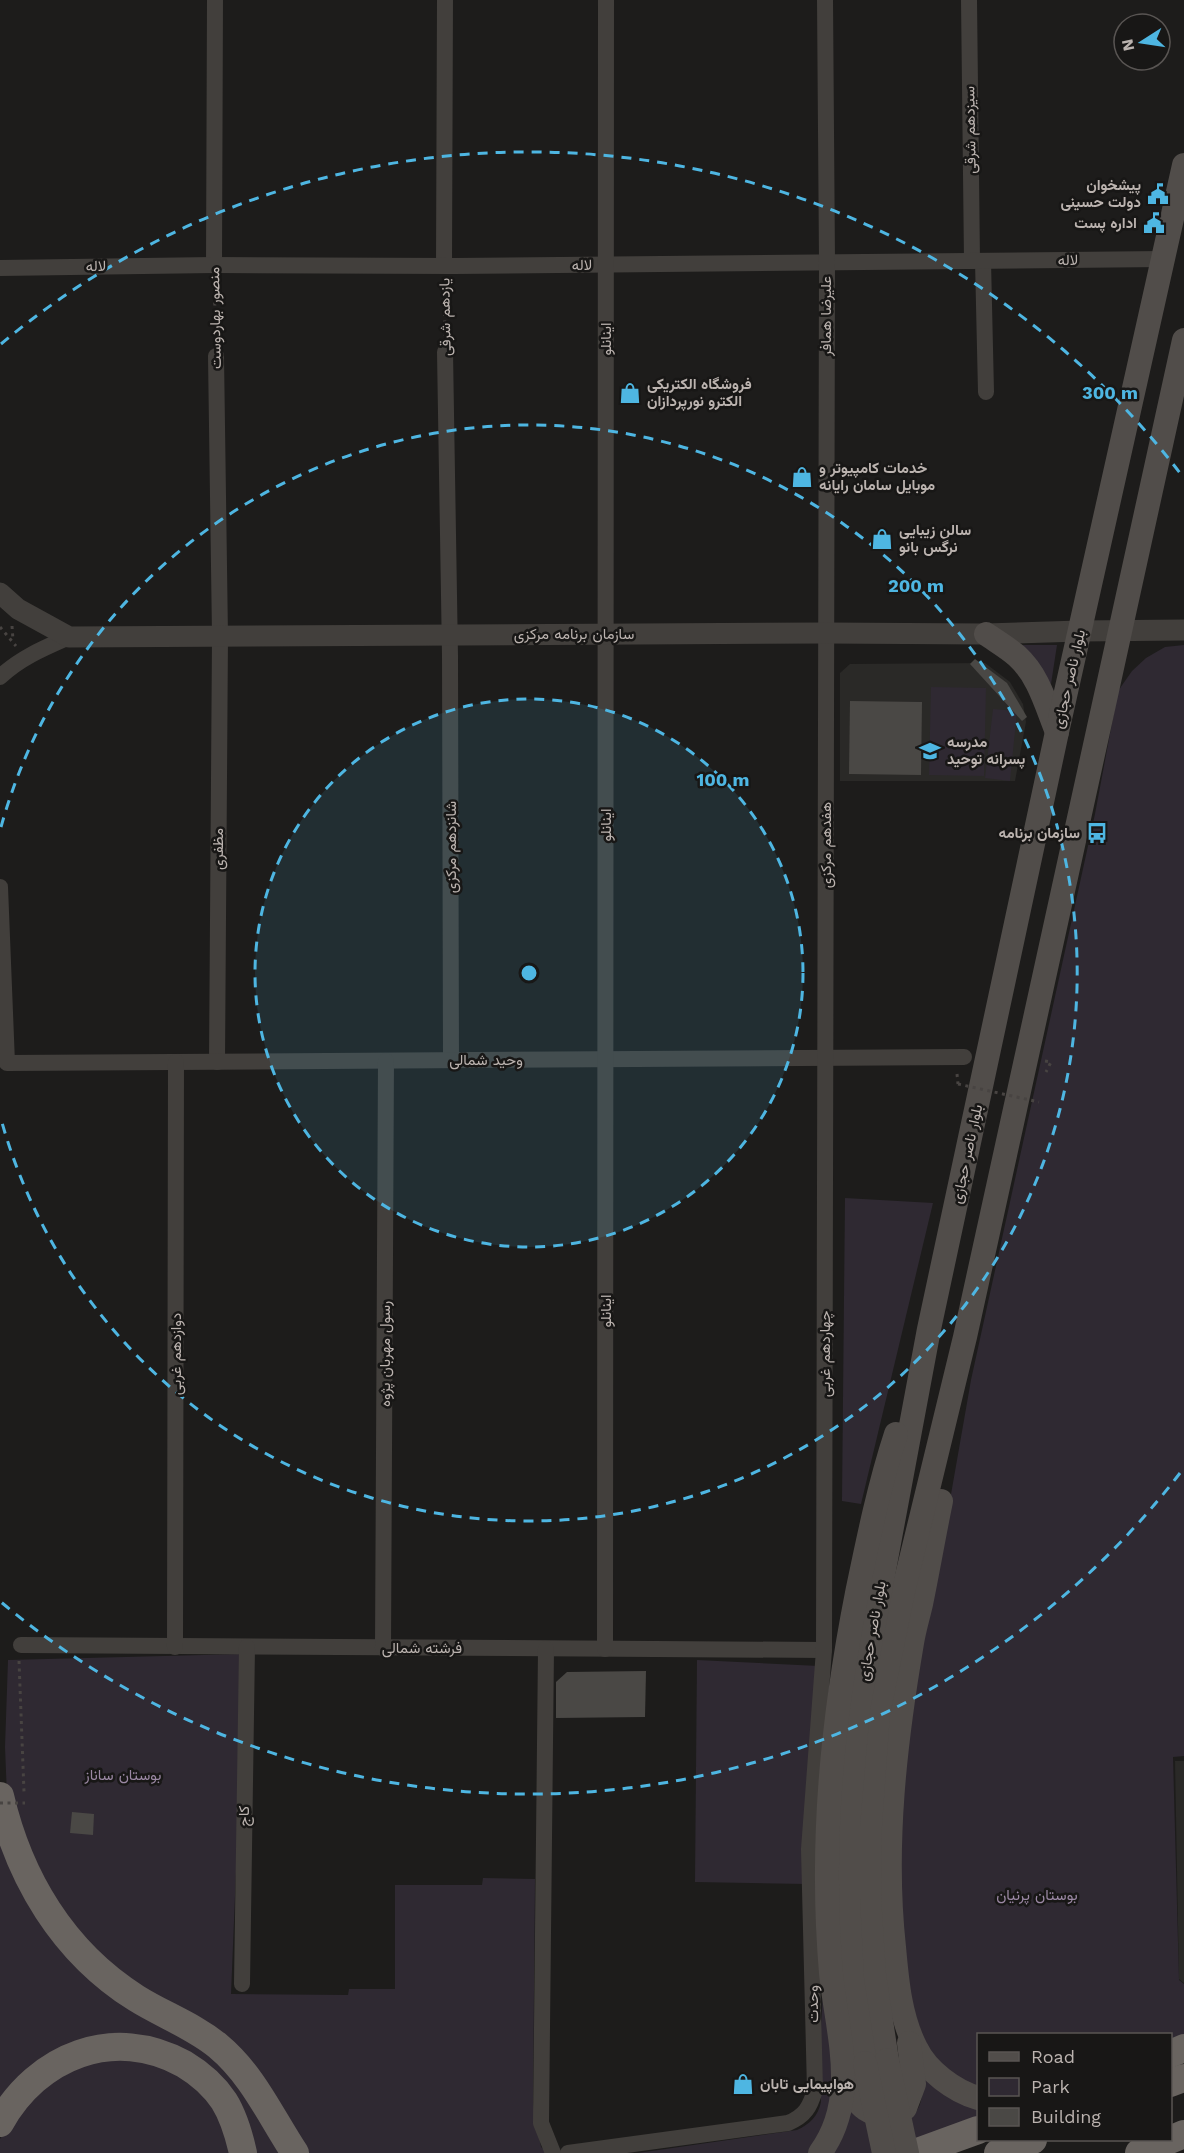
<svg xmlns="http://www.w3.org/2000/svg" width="1184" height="2153" viewBox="0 0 1184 2153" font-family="'Work Sans',Vazirmatn,sans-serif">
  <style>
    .built { fill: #2a2927 }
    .green { fill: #2f2932 }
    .building { fill: #4a4845 }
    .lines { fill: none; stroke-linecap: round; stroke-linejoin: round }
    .path { stroke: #484442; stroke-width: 3; stroke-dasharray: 3 4.5; stroke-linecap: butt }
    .minor { stroke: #423f3c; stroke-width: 16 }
    .tertiary { stroke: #423f3c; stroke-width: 21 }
    .secondary { stroke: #514d4a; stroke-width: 24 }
    .trunk { stroke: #696460; stroke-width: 28 }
    .path-bridge { stroke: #484442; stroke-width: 3; stroke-dasharray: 3 4.5; stroke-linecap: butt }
    .secondary-bridge { stroke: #514d4a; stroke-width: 24 }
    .ring { fill: none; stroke: #4eb6e2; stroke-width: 3; stroke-dasharray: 10 8 }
    .labels { text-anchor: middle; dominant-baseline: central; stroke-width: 5; stroke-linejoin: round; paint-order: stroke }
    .street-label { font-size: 15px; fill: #bbb3af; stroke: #181716 }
    .poi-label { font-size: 15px; font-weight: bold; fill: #bbb3af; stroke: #181716; text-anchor: start }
    .park-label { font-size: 15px; fill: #9b88a4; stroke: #181716 }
    .centre { fill: #4eb6e2; stroke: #181716; stroke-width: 3 }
    .ring-label { font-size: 18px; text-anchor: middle; font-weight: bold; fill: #4eb6e2; stroke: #181716; stroke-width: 5; stroke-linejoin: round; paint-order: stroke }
  </style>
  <rect width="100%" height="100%" fill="#1d1c1b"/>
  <g class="built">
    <polygon points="985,663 1010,682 1023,704 1026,722 1015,781 840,781 840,673 850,664"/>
    <polygon points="1175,1761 1184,1761 1184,1983 1179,1979"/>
  </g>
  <g class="green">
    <polygon points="1016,645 1057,645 1051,684"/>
    <polygon points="1184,645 1184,1756 1173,1757 1179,1980 1184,1984 1184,2040 1171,2045 1170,2034 978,2034 978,2092 951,2077 915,2031 897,1910 905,1724 950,1500 971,1380 1095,814 1118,691 1132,671 1146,658 1165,647"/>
    <polygon points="931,687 986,688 984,776 929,775"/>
    <polygon points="993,709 1017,711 1010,781 985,778"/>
    <polygon points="845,1198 933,1203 861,1504 842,1501"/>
    <polygon points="242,1654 239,1798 231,1994 348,1995 349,1989 395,1989 395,1885 482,1885 483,1878 535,1879 533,2104 541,2147 548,2153 305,2153 259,2080 137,1990 64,1924 7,1796 5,1747 8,1660"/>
    <polygon points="697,1660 819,1666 807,1884 695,1882"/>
    <polygon points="0,1827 29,1896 214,2051 288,2153 250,2153 245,2128 131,2040 0,2109"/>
    <path d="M824,1976L836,2095L813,2153H638L797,2130C810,2124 818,2116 821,2102V2028Z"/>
    <polygon points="103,2055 164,2063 211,2099 235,2153 0,2153 0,2139 27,2095"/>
    <path d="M920,2074L978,2105V2123L913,2146L908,2120C924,2108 923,2093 920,2074Z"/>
    <polygon points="845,2111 868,2114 876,2153 830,2153"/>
  </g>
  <g class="building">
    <polygon points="975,659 1007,683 1027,717 1022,721 970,664"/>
    <polygon points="850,701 922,702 921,775 849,774"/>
    <polygon points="646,1671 645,1717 556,1718 556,1682 567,1672"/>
    <polygon points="72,1812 94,1814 93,1835 70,1833"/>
  </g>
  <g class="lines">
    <g class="path">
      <polyline points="214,280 216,340"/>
      <polyline points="444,283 445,336"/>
      <polyline points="12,626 13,640"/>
      <polyline points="0,627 16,646"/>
      <polyline points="1045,1061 1051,1062 1046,1072"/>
      <polyline points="957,1074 958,1084"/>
      <polyline points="19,1661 24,1792"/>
    </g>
    <g class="minor">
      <polyline points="969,0 972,261"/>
      <polyline points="983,261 986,392"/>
      <polyline points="214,265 215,0"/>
      <polyline points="444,266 445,0"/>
      <polyline points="0,268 214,265 454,266 1163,259"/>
      <polyline points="445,352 450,656 451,1060"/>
      <polyline points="216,356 220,636 217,1062"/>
      <path d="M0,677C20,658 44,648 69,637"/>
      <polyline points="0,887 7,1063 964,1057"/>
      <polyline points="21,1645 824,1650"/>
      <polyline points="175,1647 176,1062"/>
      <polyline points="383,1648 386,1061"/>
      <polyline points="546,1649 541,2123 553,2153"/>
      <polyline points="605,1649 606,0"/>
      <polyline points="242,1984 247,1647"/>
      <path d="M568,2153L788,2123C805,2116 810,2107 815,2090L809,1849L824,1650L827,262L825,0"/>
    </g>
    <polyline class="tertiary" points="0,593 18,609 69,637 826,633 986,634 1080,631 1184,630"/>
    <g class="secondary">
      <path d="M986,634C996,641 1008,648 1017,656C1039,676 1046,705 1057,732"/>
      <path d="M941,1501C934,1535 928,1570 921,1604C918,1617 914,1630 912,1643C895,1743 883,1846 894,1947C897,1981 900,2017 916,2048C927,2071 954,2091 978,2098"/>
      <polyline points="887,2060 874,1974 869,1897 870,1826 878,1714 903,1592 965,1337 1184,340"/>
      <polyline points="865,2063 852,1979 848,1898 848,1826 858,1709 929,1329 1057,732 1184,165"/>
      <path d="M845,2074C854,2106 871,2124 905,2108L914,2084L909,2043"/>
      <path d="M820,2153C860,2098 837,2034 831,1973C820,1844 832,1720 857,1593C868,1540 879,1486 896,1434"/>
    </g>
    <g class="trunk">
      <path d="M0,1796C19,1878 63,1952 136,1998C163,2015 194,2026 218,2046C253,2075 271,2117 295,2153"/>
      <polyline points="1170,2054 1184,2048"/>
      <polyline points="1170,2083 1184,2078"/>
      <path d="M0,2123C37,2056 114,2025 184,2064C199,2073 214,2086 224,2101C234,2117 239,2135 243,2153"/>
      <polyline points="915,2153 978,2130"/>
      <polyline points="998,2153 1033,2140"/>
      <polyline points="1139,2153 1184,2134"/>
    </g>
    <g class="path-bridge">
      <polyline points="958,1084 1039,1102"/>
      <polyline points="0,1803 25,1803"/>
    </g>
    <g class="secondary-bridge">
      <polyline points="887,2060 907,2153"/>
      <polyline points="865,2063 884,2153"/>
    </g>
  </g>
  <circle cx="529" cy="973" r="274" fill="#4eb6e2" fill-opacity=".12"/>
  <g class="ring">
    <circle cx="529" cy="973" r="274"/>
    <path d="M1 827A548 548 0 1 1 1 1119"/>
    <path d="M1180 1473A821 821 0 0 1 1 1602M1 344A821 821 0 0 1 1180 473"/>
  </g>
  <defs>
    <symbol id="civic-bare" viewBox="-9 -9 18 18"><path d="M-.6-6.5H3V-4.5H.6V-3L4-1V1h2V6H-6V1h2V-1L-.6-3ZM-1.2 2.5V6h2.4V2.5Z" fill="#4eb6e2" stroke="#181716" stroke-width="2.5" paint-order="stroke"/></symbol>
    <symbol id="shop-bare" viewBox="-9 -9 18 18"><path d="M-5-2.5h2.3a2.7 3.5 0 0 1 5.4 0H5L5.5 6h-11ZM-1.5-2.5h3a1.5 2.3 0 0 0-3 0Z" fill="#4eb6e2" stroke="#181716" stroke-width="2.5" paint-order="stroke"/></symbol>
    <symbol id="school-bare" viewBox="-9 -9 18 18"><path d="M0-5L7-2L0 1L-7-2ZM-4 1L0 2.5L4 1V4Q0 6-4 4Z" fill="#4eb6e2" stroke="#181716" stroke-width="2.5" paint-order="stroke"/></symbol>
    <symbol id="bus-bare" viewBox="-9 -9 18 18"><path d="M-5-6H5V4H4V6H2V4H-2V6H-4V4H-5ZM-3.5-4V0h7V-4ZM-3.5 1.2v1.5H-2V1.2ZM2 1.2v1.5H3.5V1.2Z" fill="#4eb6e2" stroke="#181716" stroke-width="2.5" paint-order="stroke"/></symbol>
  </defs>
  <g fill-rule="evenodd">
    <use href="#civic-bare" x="1143" y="179" width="30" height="30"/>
    <use href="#civic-bare" x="1139" y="208" width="30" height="30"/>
    <use href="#shop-bare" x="615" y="378" width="30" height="30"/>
    <use href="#shop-bare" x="787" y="462" width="30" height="30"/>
    <use href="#shop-bare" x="867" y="524" width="30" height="30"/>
    <use href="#school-bare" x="915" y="736" width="30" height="30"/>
    <use href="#bus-bare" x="1082" y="818" width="30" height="30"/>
    <use href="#shop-bare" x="728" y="2069" width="30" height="30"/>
  </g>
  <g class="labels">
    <g class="street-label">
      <text transform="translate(970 130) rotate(-91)">سیزدهم شرقی</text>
      <text transform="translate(1068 260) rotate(-1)">لاله</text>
      <text transform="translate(582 265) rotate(-1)">لاله</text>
      <text transform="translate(96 266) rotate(-1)">لاله</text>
      <text transform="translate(826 316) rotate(-90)">علیرضا همافر</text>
      <text transform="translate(445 317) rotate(-91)">یازدهم شرقی</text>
      <text transform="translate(215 318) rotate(-91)">منصور بهاردوست</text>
      <text transform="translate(606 339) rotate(-90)">اینانلو</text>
      <text x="574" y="634">سازمان برنامه مرکزی</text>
      <text transform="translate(1069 679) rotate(-77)">بلوار ناصر حجازی</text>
      <text transform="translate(606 825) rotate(-90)">اینانلو</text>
      <text transform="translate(826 845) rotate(-90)">هفدهم مرکزی</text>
      <text transform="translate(451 847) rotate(-90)">شانزدهم مرکزی</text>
      <text transform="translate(218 849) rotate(-90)">مظفری</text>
      <text x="486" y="1060">وحید شمالی</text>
      <text transform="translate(967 1154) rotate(-78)">بلوار ناصر حجازی</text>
      <text transform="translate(606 1311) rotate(-90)">اینانلو</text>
      <text transform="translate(176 1354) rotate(-90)">دوازدهم غربی</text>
      <text transform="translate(385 1354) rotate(-90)">رسول مهربان پژوه</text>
      <text transform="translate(825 1354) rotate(-90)">چهاردهم غربی</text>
      <text transform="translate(872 1631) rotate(-80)">بلوار ناصر حجازی</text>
      <text x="422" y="1648">فرشته شمالی</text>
      <text transform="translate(244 1816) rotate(-89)">کاج</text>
      <text transform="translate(813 2004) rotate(-91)">وحدت</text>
    </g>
    <g class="poi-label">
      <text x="1141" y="185" text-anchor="end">پیشخوان<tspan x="1141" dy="17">دولت حسینی</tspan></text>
      <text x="1137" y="223" text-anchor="end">اداره پست</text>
      <text x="647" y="384">فروشگاه الکتریکی<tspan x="647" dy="17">الکترو نورپردازان</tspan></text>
      <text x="819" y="468">خدمات کامپیوتر و<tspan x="819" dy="17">موبایل سامان رایانه</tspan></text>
      <text x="899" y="530">سالن زیبایی<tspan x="899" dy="17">نرگس بانو</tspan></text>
      <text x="947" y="742">مدرسه<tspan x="947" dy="17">پسرانه توحید</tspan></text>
      <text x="1080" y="833" text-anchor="end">سازمان برنامه</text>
      <text x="760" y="2084">هواپیمایی تابان</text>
    </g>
    <g class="park-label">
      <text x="123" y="1775">بوستان ساناز</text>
      <text x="1037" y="1895">بوستان پرنیان</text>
    </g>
  </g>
  <circle cx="529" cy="973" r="9" class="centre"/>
  <g class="ring-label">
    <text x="1110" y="399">300 m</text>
    <text x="916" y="592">200 m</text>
    <text x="723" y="786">100 m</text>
  </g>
  <rect x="977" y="2033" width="195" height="108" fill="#181716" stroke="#595553" stroke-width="1.5"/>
  <rect x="989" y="2052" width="30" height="9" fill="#514d4a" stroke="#595553" stroke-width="1.5"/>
  <text x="1031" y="2063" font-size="18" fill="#bbb3af">Road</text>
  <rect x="989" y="2078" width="30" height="18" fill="#2f2932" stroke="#595553" stroke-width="1.5"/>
  <text x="1031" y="2093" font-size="18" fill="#bbb3af">Park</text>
  <rect x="989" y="2108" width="30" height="18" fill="#4a4845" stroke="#595553" stroke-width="1.5"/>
  <text x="1031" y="2123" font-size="18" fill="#bbb3af">Building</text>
  <g transform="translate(1142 42) rotate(258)"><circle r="28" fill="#181716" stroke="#595553" stroke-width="1.5"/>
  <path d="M0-4.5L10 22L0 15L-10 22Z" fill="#4eb6e2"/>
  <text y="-9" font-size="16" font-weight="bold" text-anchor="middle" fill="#bbb3af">N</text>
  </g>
</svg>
